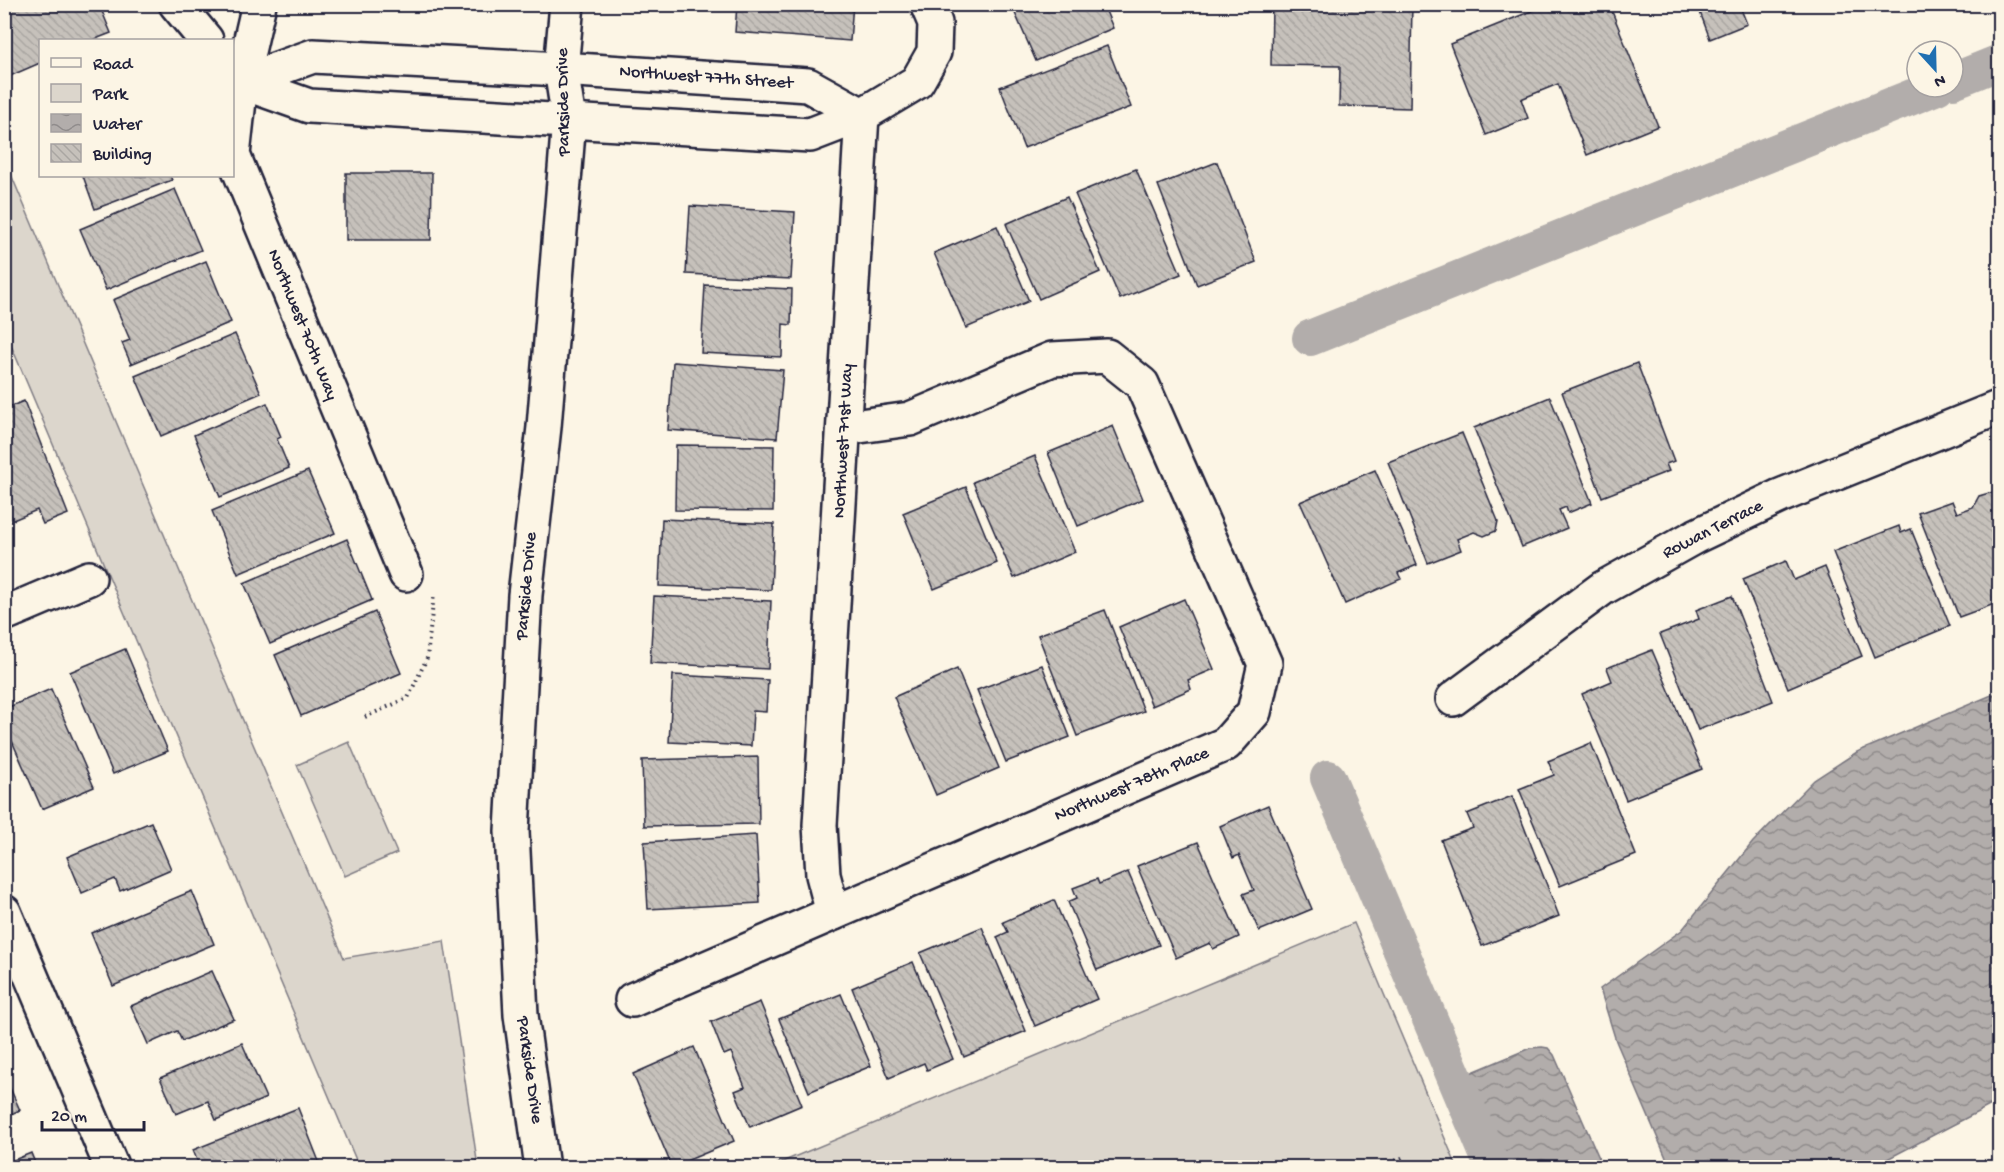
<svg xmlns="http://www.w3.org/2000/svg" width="2004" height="1172" viewBox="0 0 2004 1172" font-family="'Gochi Hand',sans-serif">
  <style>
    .green { fill: #dcd6cc; stroke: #7f7c84; stroke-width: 1.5 }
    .water { fill: url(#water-waves); stroke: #78757e; stroke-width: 1.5 }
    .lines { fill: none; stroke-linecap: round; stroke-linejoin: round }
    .canal { stroke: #b2adab; stroke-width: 36 }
    .building { fill: url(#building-back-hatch); stroke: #22223b; stroke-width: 1.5 }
    .minor-casing { stroke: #22223b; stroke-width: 38 }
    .tertiary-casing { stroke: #22223b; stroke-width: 38 }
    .path { stroke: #22223b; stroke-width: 4; stroke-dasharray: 1.5 4.5; stroke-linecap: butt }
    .minor { stroke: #fcf5e5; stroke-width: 33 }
    .tertiary { stroke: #fcf5e5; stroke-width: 33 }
    .labels { text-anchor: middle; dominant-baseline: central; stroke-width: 4.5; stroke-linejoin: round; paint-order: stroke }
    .street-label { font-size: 18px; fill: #22223b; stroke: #fcf5e5 }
  </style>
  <defs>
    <pattern id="water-waves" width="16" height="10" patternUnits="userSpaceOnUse" patternTransform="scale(1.5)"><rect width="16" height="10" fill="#b2adab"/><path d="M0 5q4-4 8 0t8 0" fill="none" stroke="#908c8c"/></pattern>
    <pattern id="building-back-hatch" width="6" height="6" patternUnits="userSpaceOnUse" patternTransform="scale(1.5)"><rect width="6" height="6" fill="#c6c1bb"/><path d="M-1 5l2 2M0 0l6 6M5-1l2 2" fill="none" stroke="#aaa6a2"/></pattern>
  </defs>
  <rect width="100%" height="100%" fill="#fcf5e5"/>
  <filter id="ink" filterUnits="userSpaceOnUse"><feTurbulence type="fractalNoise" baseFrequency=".0167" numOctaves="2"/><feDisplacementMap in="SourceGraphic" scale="12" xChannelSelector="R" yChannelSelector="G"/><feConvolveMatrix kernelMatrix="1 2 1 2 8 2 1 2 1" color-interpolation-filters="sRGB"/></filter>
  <g filter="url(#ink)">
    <g class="green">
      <polygon points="4,158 344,958 444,941 478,1167 359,1167 5,331"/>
      <polygon points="349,742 397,853 345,876 297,765"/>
      <polygon points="1354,923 1457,1167 770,1167"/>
    </g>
    <g class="water">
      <polygon points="1994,694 2000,695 1999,1101 1872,1167 1670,1167 1616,1041 1600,989 1682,930 1753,842 1814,780 1857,752"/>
      <polygon points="1542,1047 1548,1048 1554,1055 1603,1167 1493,1167 1456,1079 1530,1048"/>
    </g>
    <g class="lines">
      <g class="canal">
        <polyline points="1953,81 2000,62"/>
        <polyline points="1310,338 1937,87"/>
        <polyline points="1328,778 1493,1168"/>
      </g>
    </g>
    <g class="building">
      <polygon points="11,4 99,4 111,33 93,40 40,40 40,63 10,76 4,63 4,7"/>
      <polygon points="344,4 459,4 458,11 344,6"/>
      <polygon points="737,4 853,4 850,41 735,32"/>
      <polygon points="1011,4 1103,4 1113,28 1036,61"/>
      <polygon points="1272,4 1412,4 1410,108 1339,106 1340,66 1271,65"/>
      <polygon points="1537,4 1609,4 1658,126 1587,155 1558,84 1521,99 1528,118 1486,135 1450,44 1539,8"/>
      <polygon points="1697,4 1739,4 1747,24 1710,39"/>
      <polygon points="1107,46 1131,107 1024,148 1000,87"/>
      <polygon points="1217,162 1256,262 1197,285 1158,185"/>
      <polygon points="1136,169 1181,274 1120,299 1075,194"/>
      <polygon points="346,173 432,173 431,240 346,240"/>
      <polygon points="83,176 170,176 172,180 95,209"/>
      <polygon points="175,189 201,250 106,290 80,229"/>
      <polygon points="1067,197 1100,272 1039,299 1006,224"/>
      <polygon points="690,206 795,212 791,279 686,274"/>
      <polygon points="997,226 1029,301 966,328 934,253"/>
      <polygon points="206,261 231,322 131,364 122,343 130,340 113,300"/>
      <polygon points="705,285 792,289 791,325 783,324 782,357 701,353"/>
      <polygon points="235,334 261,393 161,436 135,376"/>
      <polygon points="673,362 783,370 777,438 668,430"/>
      <polygon points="1637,363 1674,461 1666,464 1669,471 1602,497 1562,392"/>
      <polygon points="1550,397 1592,503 1568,513 1566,507 1559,510 1567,528 1522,547 1474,428"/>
      <polygon points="24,401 68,514 43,524 37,510 6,523 4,519 4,409"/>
      <polygon points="267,403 281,437 277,439 289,468 220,497 194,435"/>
      <polygon points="1113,426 1143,499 1078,526 1048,453"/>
      <polygon points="1462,433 1498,521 1496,531 1484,536 1474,532 1457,539 1461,550 1428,563 1388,462"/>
      <polygon points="676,445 774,446 773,511 675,510"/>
      <polygon points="1035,456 1075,552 1014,578 973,482"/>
      <polygon points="1375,470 1417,565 1398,573 1401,579 1345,604 1300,502"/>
      <polygon points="308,471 335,533 238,574 212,511"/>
      <polygon points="966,487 997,563 934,589 903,513"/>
      <polygon points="1989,493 1997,494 2000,499 2000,602 1959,617 1918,513 1952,501 1957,513 1973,507 1979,496"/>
      <polygon points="662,519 774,524 771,590 659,586"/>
      <polygon points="1899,526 1901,533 1911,529 1950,626 1875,657 1833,552"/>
      <polygon points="347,539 372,600 270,644 244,583"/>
      <polygon points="1786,561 1794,580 1825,567 1862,656 1788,688 1743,579"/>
      <polygon points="654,596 771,601 768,669 650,663"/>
      <polygon points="1732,596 1773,701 1698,730 1660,634 1699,619 1696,610"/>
      <polygon points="1184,599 1214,669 1188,680 1191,689 1152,706 1119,627"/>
      <polygon points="1105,610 1144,711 1077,736 1038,635"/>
      <polygon points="375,612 401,673 301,716 275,655"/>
      <polygon points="125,649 168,751 113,774 70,672"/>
      <polygon points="1652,650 1702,769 1626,800 1582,694 1612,681 1607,668"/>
      <polygon points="1042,665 1070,737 1006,762 977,690"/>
      <polygon points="957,669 999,768 936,795 894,697"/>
      <polygon points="673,675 768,680 766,712 753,711 751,746 669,742"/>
      <polygon points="51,689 94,787 42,809 4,723 4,709"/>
      <polygon points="1591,743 1636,855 1560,886 1519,789 1554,775 1548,761"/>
      <polygon points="758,757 759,824 644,826 642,760"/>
      <polygon points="1512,796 1559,916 1482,946 1441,840 1473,828 1467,814"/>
      <polygon points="1268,805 1312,909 1259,931 1243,894 1254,890 1239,855 1233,858 1220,826"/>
      <polygon points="151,822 171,869 120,891 115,879 82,893 67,857"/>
      <polygon points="756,835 760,903 648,909 644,842"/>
      <polygon points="1198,842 1239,937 1213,949 1210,943 1176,958 1137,866"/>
      <polygon points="1128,872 1159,945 1097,970 1068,902 1077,898 1073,888 1097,879 1099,884"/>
      <polygon points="192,891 214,944 113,986 91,933"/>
      <polygon points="1054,900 1097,999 1035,1026 997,937 1008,932 1003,922"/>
      <polygon points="982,927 1026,1031 964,1057 920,953"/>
      <polygon points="913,962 953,1059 927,1070 924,1063 889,1078 852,988"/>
      <polygon points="212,971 234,1019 182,1041 177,1031 148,1044 131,1006"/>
      <polygon points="841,994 871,1066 809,1092 779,1019"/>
      <polygon points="760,1002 802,1105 750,1127 735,1091 745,1087 731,1052 724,1055 711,1022"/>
      <polygon points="242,1043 266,1098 216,1120 208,1101 176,1114 160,1078"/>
      <polygon points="694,1047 734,1141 672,1167 633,1074"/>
      <polygon points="4,1075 20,1110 4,1117"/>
      <polygon points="298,1108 320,1164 311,1168 200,1168 193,1150"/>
      <polygon points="4,1153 9,1162 31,1153 37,1168 4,1168"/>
    </g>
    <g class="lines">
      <defs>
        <g id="minor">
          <polyline points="176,4 206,40"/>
          <polyline points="232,72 241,82 233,155 406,574"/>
          <polyline points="241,82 309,106 810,135 862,115 917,82 934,52 935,23 927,4"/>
          <polyline points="241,82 313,56 561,69 808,85 862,115"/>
          <polyline points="241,82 259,4"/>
          <polyline points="4,614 89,578"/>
          <polyline points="1453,699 1603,588 1696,536 1780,496 2000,407"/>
          <polyline points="4,912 112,1168"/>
          <polyline points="833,913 823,875 820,825 862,115"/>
          <polyline points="632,1000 1226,744 1254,712 1265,664 1142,384 1107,356 1052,359 910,419 845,428"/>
        </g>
        <polyline id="tertiary" points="542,1168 521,1015 512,831 525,595 544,427 569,120 561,69 567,4"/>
      </defs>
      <use href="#minor" class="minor-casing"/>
      <use href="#tertiary" class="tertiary-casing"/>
      <g class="path">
        <polyline points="365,717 408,698 427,658 434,594"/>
        <polyline points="1379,1168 1404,1157"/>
      </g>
      <use href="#minor" class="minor"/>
      <use href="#tertiary" class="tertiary"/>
    </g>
  </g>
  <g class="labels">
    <g class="street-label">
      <text transform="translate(706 78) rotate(4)">Northwest 77th Street</text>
      <text transform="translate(564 102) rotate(-91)">Parkside Drive</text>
      <text transform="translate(302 325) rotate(68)">Northwest 70th Way</text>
      <text transform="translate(844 441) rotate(-87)">Northwest 71st Way</text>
      <text transform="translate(1713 530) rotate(-27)">Rowan Terrace</text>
      <text transform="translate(527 586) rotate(-85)">Parkside Drive</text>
      <text transform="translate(1132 785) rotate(-23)">Northwest 78th Place</text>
      <text transform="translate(529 1070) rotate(82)">Parkside Drive</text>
    </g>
  </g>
  <rect width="2004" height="1172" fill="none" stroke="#fcf5e5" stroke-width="24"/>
  <rect x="12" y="12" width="1980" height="1148" fill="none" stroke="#22223b" stroke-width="2" filter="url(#ink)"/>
  <rect x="39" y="39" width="195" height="138" fill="#fcf5e5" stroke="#a5a1a1" stroke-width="1.5"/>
  <rect x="51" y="58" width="30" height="9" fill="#fcf5e5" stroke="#a5a1a1" stroke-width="1.5"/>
  <text x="93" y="69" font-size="18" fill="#22223b">Road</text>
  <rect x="51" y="84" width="30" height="18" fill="#dcd6cc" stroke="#a5a1a1" stroke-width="1.5"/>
  <text x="93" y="99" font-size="18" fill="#22223b">Park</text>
  <rect x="51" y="114" width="30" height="18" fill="url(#water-waves)" stroke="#a5a1a1" stroke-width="1.5"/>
  <text x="93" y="129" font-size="18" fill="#22223b">Water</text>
  <rect x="51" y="144" width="30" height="18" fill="url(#building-back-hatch)" stroke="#a5a1a1" stroke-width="1.5"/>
  <text x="93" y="159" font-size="18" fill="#22223b">Building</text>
  <g transform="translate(1935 69) rotate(158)"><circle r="28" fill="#fcf5e5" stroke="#a5a1a1" stroke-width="1.5"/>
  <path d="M0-4.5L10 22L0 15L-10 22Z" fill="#1f6fb2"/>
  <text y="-9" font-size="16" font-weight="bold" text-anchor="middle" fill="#22223b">N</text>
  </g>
  <path d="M42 1121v9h102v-9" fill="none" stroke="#22223b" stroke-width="3"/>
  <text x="51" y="1121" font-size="18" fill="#22223b" stroke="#fcf5e5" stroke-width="4.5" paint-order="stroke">20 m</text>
</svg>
